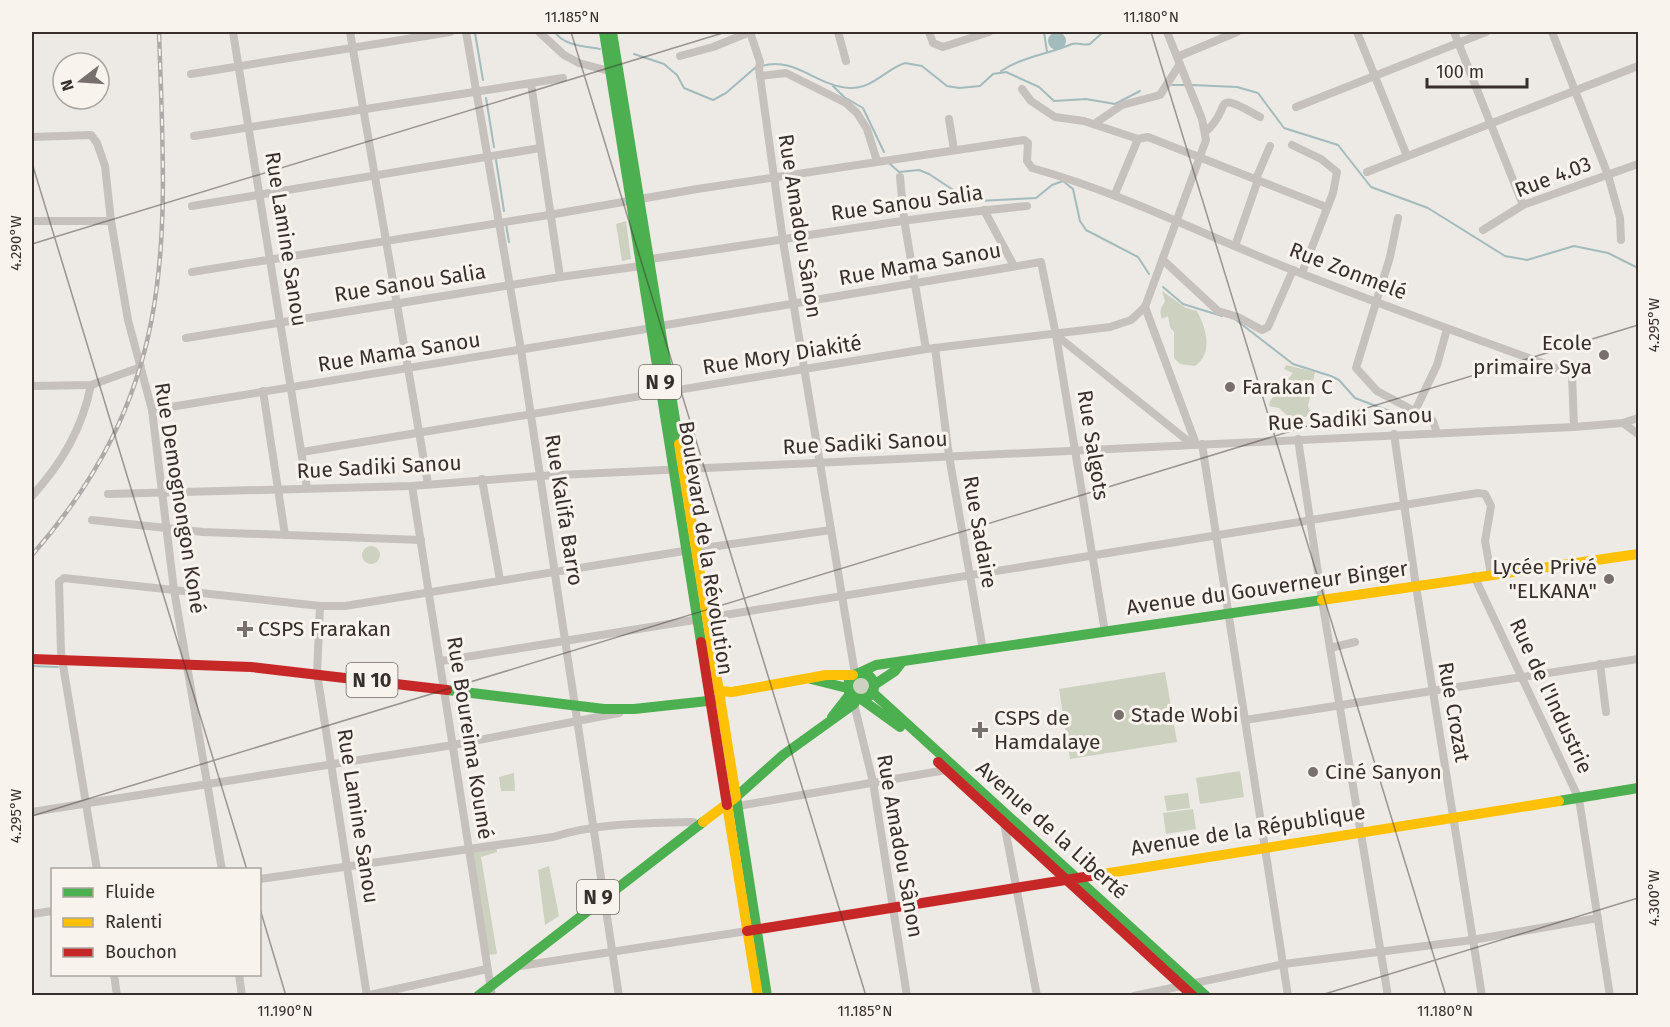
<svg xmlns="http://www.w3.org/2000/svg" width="1670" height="1027" viewBox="0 0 1670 1027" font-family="'Fira Sans',sans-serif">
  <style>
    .green { fill: #cdd1c0 }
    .water { fill: #a2bbbc }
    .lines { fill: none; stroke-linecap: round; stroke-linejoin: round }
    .stream { stroke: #a2bbbc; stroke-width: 2 }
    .street { stroke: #c6c1bd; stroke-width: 8 }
    .fast { stroke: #4caf50; stroke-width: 10 }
    .slow { stroke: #ffc107; stroke-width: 10 }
    .jam { stroke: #c62828; stroke-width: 10 }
    .rail-casing { stroke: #aeaaa7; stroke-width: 4.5 }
    .rail { stroke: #f8f3ec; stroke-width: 2; stroke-dasharray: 7; stroke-linecap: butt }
    .ticks { fill: none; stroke: #372f2b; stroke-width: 1.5; stroke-opacity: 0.45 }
    .poi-dot { fill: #77706c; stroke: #f8f3ec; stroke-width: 2 }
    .labels { text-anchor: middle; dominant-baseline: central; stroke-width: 6; stroke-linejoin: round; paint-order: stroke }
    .shield { fill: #f8f3ec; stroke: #716a65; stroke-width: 1.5 }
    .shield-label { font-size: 20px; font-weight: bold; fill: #372f2b }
    .street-label { font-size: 21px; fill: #372f2b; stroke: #f8f3ec }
    .poi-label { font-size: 21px; fill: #372f2b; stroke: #f8f3ec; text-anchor: start }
    .neatline { fill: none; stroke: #372f2b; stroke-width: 2 }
    .ticks-label { font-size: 15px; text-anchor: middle; fill: #372f2b }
  </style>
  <rect width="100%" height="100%" fill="#ede9e4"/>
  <g class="green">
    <polygon points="626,221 631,259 622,261 616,224"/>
    <path d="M1162,291L1186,308L1197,311C1206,328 1214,353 1195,366L1180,364L1174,358V332L1170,327L1168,316L1162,319C1159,311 1161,308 1165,301Z"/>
    <polygon points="1286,365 1315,372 1308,406 1310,411 1306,417 1289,417 1279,408 1269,406 1270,401 1293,373 1284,369"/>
    <circle cx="371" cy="555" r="9"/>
    <polygon points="1165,672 1177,742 1070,759 1059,689"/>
    <circle cx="860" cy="687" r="10"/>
    <polygon points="1240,771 1244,797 1200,804 1196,778"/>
    <polygon points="514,773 515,791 501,791 499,777"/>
    <polygon points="1188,793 1190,808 1167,811 1164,796"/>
    <polygon points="1193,809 1196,829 1166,834 1163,813"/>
    <polygon points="496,846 497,852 481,857 497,954 486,955 471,848"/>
    <polygon points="549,866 559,916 545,925 538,870"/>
  </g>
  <circle class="water" cx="1057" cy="41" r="9"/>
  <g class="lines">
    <g class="stream">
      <path d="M555,32C564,46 584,46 600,49"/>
      <polyline points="1044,32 1047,52"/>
      <polyline points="475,33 483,80"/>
      <polyline points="634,54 664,64 677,75 684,88 713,100 726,93 756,67"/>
      <path d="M762,66C795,56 818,87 850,88C872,89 886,69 905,63L922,66L947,86L959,88L980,86L993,74L1006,72L1039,87L1054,101L1086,99L1115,104L1140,91"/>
      <path d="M1001,71C1022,57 1049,54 1072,44C1077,42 1084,46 1090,44L1103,32"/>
      <polyline points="1172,85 1186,85"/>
      <polyline points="1192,85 1237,87 1258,93 1284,128 1338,145 1371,187 1428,208 1505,256 1527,260 1574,246 1608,253 1638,268"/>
      <polyline points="833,86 844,97 863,108 884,152"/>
      <polyline points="486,98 494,147"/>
      <polyline points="496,160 504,211"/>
      <polyline points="890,164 899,172 919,170 929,174 961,195 977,201 1036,198 1052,185 1063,181 1073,189 1080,221 1086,230 1138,257 1149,274"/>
      <polyline points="506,224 509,242"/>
      <polyline points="1163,287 1183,304 1222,316"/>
      <polyline points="1236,320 1293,364 1331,376 1339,380 1355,398 1418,422"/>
      <polyline points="32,666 58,667"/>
    </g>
    <g class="street">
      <polyline points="233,32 307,488"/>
      <polyline points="350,32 428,484"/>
      <polyline points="466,32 521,350 619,996"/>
      <polyline points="539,32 564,55 579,63 609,71"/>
      <polyline points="750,32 760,62 759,69 783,241 855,674"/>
      <polyline points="838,32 846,61"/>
      <polyline points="929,32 933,43 943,47 989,32"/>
      <polyline points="1357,32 1407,156"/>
      <polyline points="1454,32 1523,205"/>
      <polyline points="1552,32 1608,175 1620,218 1621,240"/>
      <polyline points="680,56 713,47 750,32"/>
      <polyline points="1177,57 1237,32"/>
      <polyline points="191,74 450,32"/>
      <polyline points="760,76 786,73 846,103 857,113 867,129 877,161"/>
      <polyline points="531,83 560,277"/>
      <polyline points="1022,89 1031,101 1055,117 1084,121 1138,139"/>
      <polyline points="1296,107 1486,32"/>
      <polyline points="949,119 954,150"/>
      <polyline points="1094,124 1122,105 1160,95 1180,64"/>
      <path d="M1206,131C1234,109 1208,87 1260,117"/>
      <polyline points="194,136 563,78"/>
      <polyline points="32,137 91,135 97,143 105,166 111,221 128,320 152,410 174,590 222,870"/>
      <polyline points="1292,145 1321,159 1337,172 1333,193 1302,273"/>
      <polyline points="1367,172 1638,66"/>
      <polyline points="900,177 904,219 926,349"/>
      <polyline points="1256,179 1270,146"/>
      <polyline points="1115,194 1138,139 1148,137 1326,207"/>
      <polyline points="192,206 540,148"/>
      <polyline points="984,210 1014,266"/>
      <polyline points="1398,218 1390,257 1356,368 1377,391 1433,421 1437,433"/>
      <polyline points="32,221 111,221"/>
      <polyline points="1483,230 1523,205 1638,164"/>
      <polyline points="1235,246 1258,180"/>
      <path d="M650,259C776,242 900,218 1027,206"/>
      <polyline points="1163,260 1218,311 1238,317 1262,330 1268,327 1293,270"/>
      <path d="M192,272L549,215L697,189L1024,140L1028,143L1027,161L1032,168C1122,193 1204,235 1290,269C1383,306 1478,339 1572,374L1574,427"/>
      <polyline points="1145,307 1196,444"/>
      <polyline points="660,326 1041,262 1056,335 1105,632"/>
      <polyline points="1056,335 1193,445"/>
      <polyline points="186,338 560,277 641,266"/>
      <polyline points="935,348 949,456 983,650"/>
      <polyline points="32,386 91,385 141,367"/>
      <polyline points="263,391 285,535"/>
      <polyline points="152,410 652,328"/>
      <polyline points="1415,411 1437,365 1447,329"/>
      <polyline points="1623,423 1638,434"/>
      <polyline points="1394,434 1416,586 1482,996"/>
      <polyline points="1298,439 1322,600 1388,996"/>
      <polyline points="1202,444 1288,996"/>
      <polyline points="302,452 926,349 1110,327 1131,320 1145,307 1206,140 1202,119 1167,32"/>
      <polyline points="482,479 500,580"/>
      <polyline points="412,486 492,996"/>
      <polyline points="108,494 412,486 539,476 1574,427 1623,423 1638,418"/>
      <path d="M32,496C62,463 82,429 91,385"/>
      <polyline points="92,520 203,532 421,540"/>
      <polyline points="1474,576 1579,799 1610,996"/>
      <polyline points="320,606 317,673 367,996"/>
      <polyline points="1330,648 1355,642"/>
      <polyline points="441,661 1478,493 1485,494 1491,506 1485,541 1491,574"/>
      <polyline points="1600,664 1606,712"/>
      <polyline points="854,704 873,782 907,996"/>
      <polyline points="1245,720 1638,659"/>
      <polyline points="738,806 946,770"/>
      <polyline points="32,812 453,745 619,713"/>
      <polyline points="1004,823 1037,996"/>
      <polyline points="97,870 61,653 59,582 64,578 320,606 345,606 696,549 831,530"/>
      <path d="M260,879L553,837C597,823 647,823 693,822L700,826"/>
      <polyline points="32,914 52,911"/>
      <polyline points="520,966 747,931"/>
      <polyline points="114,974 117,996"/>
      <polyline points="239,974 242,996"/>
      <polyline points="365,996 487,969"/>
      <polyline points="1134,996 1284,964 1472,940 1598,918"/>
    </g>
    <g class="fast">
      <polyline points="604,32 701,642"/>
      <polyline points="612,32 679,444"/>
      <circle cx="861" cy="686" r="13"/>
      <polyline points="859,673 876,665 1322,600"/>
      <polyline points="811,679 847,688"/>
      <polyline points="874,685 895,671 902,662"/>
      <polyline points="447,690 604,709 634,709 717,700"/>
      <polyline points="872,692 1206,996"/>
      <polyline points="861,699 900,727"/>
      <polyline points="832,717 850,694"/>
      <polyline points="1559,801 1638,788"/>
      <polyline points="478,996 703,822"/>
      <polyline points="767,996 736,797 783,755 854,704 857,699"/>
    </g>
    <g class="slow">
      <polyline points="679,444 736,797 703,822"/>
      <polyline points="1322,600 1638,554"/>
      <polyline points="720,691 732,692 826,675 853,675"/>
      <polyline points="727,805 758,996"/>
      <polyline points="1103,874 1559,801"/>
    </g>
    <g class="jam">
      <polyline points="701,642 727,805"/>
      <polyline points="32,659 251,667 447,690"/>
      <polyline points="938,762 1193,996"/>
      <polyline points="747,931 1103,874"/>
    </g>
    <defs>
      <path id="rail" d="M32,555C180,386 166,241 159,32"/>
    </defs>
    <use href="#rail" class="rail-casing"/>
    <use href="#rail" class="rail"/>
  </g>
  <path class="ticks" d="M571,32L866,996M1151,32L1446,996M32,163L247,870M32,244L726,32M32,816L1638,325M260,909L286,996M1318,996L1638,898"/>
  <g class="poi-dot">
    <circle cx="1604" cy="355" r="6"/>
    <circle cx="1230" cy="387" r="6"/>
    <circle cx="1609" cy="579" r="6"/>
    <path d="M242 620h6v6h6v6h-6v6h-6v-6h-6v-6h6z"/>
    <circle cx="1119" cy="715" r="6"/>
    <path d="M977 721h6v6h6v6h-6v6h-6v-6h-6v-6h6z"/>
    <circle cx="1313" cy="772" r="6"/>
  </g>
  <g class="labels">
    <g class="shield">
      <rect x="639" y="365" width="42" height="34" rx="4.5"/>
      <rect x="346.5" y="663" width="51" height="34" rx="4.5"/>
      <rect x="577" y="880" width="42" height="34" rx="4.5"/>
    </g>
    <g class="shield-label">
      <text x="660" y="382">N 9</text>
      <text x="372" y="680">N 10</text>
      <text x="598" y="897">N 9</text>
    </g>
    <g class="street-label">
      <text transform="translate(1553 177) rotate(-21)">Rue 4.03</text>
      <text transform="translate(907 203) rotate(-8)">Rue Sanou Salia</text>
      <text transform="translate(800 226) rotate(81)">Rue Amadou Sânon</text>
      <text transform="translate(286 239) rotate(81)">Rue Lamine Sanou</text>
      <text transform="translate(920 264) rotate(-10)">Rue Mama Sanou</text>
      <text transform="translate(1348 271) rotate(21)">Rue Zonmelé</text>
      <text transform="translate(410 283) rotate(-9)">Rue Sanou Salia</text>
      <text transform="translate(399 352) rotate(-9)">Rue Mama Sanou</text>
      <text transform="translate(782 355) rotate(-9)">Rue Mory Diakité</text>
      <text transform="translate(1350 419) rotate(-3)">Rue Sadiki Sanou</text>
      <text transform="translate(865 443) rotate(-3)">Rue Sadiki Sanou</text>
      <text transform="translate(1093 445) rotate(81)">Rue Salgots</text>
      <text transform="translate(379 467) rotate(-3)">Rue Sadiki Sanou</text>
      <text transform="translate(180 498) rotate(81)">Rue Demognongon Koné</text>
      <text transform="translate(564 510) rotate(81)">Rue Kalifa Barro</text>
      <text transform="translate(980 532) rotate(80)">Rue Sadaire</text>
      <text transform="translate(706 548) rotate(81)">Boulevard de la Révolution</text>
      <text transform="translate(1267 588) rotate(-8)">Avenue du Gouverneur Binger</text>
      <text transform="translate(1551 696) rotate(65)">Rue de l'Industrie</text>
      <text transform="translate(1454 712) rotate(80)">Rue Crozat</text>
      <text transform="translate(470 738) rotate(81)">Rue Boureima Koumé</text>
      <text transform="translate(358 816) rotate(81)">Rue Lamine Sanou</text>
      <text transform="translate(1052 830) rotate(42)">Avenue de la Liberté</text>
      <text transform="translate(1248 830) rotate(-9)">Avenue de la République</text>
      <text transform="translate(900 846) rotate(80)">Rue Amadou Sânon</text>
    </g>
    <g class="poi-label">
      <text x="1592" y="343" text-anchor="end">Ecole<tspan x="1592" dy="24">primaire Sya</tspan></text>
      <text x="1242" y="387">Farakan C</text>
      <text x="1597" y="567" text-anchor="end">Lycée Privé<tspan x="1597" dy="24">"ELKANA"</tspan></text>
      <text x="258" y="629">CSPS Frarakan</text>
      <text x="1131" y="715">Stade Wobi</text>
      <text x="994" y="718">CSPS de<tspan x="994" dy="24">Hamdalaye</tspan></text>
      <text x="1325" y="772">Ciné Sanyon</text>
    </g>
  </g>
  <rect width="1670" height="1027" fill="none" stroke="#f8f3ec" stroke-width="66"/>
  <rect x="51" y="868" width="210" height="108" fill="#f8f3ec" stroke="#aba59f" stroke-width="1.5"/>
  <rect x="63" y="888" width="30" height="9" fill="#4caf50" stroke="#aba59f" stroke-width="1.5"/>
  <text x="105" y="898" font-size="18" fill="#372f2b">Fluide</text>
  <rect x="63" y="918" width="30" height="9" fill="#ffc107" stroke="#aba59f" stroke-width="1.5"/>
  <text x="105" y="928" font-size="18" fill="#372f2b">Ralenti</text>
  <rect x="63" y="948" width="30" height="9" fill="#c62828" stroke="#aba59f" stroke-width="1.5"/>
  <text x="105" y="958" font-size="18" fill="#372f2b">Bouchon</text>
  <g transform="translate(81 81) rotate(253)"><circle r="28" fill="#f8f3ec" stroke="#aba59f" stroke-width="1.5"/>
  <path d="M0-4.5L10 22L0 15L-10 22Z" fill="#77706c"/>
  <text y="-9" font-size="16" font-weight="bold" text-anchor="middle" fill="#372f2b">N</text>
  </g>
  <path d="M1427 78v9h100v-9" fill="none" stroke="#372f2b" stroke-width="3"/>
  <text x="1436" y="78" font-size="18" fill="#372f2b" stroke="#f8f3ec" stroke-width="4.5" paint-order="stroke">100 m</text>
  <rect x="33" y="33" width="1604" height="961" class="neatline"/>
  <g class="ticks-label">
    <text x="572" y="22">11.185°N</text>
    <text x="1151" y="22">11.180°N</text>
    <text transform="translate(16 243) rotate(-90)" y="5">4.290°W</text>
    <text transform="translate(1654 325) rotate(-90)" y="5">4.295°W</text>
    <text transform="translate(16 816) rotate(-90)" y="5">4.295°W</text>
    <text transform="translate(1654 898) rotate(-90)" y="5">4.300°W</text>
    <text x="285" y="1016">11.190°N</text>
    <text x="865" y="1016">11.185°N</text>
    <text x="1445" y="1016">11.180°N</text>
  </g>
</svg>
